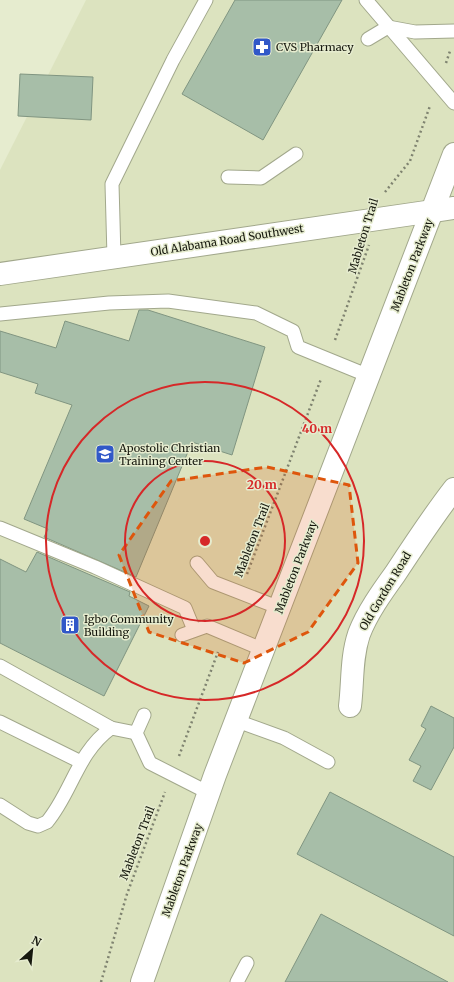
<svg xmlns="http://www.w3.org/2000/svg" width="454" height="982" viewBox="0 0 454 982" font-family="Merriweather,serif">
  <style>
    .built { fill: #dce3bf }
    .building { fill: #a7bea8; stroke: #809581 }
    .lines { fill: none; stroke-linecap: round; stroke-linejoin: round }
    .service-casing { stroke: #a2a88c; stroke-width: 15 }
    .minor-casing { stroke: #a2a88c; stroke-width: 24 }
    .tertiary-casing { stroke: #a2a88c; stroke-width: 24 }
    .secondary-casing { stroke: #a2a88c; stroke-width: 24 }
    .path { stroke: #7f8370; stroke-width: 2.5; stroke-dasharray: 2 3; stroke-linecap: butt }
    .service { stroke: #fff; stroke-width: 13 }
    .minor { stroke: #fff; stroke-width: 22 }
    .tertiary { stroke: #fff; stroke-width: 22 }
    .secondary { stroke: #fff; stroke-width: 22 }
    .marked { fill: #de560c; fill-opacity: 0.2; stroke: #de560c; stroke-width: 3; stroke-dasharray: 8 5; stroke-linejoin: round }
    .ring { fill: none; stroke: #d62828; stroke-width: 2 }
    .labels { text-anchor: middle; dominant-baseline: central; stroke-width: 3; stroke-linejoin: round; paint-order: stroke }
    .poi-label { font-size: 11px; fill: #16180e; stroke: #e6eccf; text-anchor: start }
    .street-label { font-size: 11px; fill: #16180e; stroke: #e6eccf }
    .centre { fill: #d62828; stroke: #e6eccf; stroke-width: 2 }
    .ring-label { font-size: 12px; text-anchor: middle; font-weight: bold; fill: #d62828; stroke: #e6eccf; stroke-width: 3; stroke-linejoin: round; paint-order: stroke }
  </style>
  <rect width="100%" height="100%" fill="#e6eccf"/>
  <polygon class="built" points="86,0 454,0 454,982 0,982 0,170"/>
  <g class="building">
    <polygon points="235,0 342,0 263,140 182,94"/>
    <polygon points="20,74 93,77 91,120 18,116"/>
    <polygon points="139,310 148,310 265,347 232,455 192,442 136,577 44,537 48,529 24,519 72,405 35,393 38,384 0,372 0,331 56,348 65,321 129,341"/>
    <polygon points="37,552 130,592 129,596 149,606 104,696 0,643 0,559 26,572"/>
    <polygon points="431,706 454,718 454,747 431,790 413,781 421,766 409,760 426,729 421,726"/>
    <polygon points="330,792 454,857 454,936 297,854"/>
    <polygon points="321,914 448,982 285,982"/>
  </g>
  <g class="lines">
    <defs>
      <g id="service">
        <polyline points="366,0 454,103"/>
        <polyline points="368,39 388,27 415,32 454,31"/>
        <polyline points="228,177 261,178 296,154"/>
        <polyline points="114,257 112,184 173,60 206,0"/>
        <polyline points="0,314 109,303 168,301 256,313 293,331 298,347 369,376"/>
        <polyline points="0,528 95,567 185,608 194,630"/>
        <polyline points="197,563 213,582 280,608"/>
        <polyline points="182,635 207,626 264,650"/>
        <polyline points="0,666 111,728 136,733"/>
        <polyline points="144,715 136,733 150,763 209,793"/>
        <polyline points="237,721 284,738 328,762"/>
        <polyline points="0,722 81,762"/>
        <path d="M0,805L28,823L38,826L47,822C72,792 77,753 111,728"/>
        <polyline points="237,982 247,963"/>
      </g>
      <g id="minor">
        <polyline points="433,211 454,208"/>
        <path d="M350,706C353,682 351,658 359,634C367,613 382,592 395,574C414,545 433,516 454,489"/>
      </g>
      <polyline id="tertiary" points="0,274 433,211"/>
      <polyline id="secondary" points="142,982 215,775 454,154"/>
    </defs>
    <use href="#service" class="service-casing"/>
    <use href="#minor" class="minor-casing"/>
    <use href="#tertiary" class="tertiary-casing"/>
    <use href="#secondary" class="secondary-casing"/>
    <g class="path">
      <polyline points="446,63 450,51"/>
      <polyline points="385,192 410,161 430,106"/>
      <polyline points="335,340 369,245"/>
      <polyline points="247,574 321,379"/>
      <polyline points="179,756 218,652"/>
      <polyline points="101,982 127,894 165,792"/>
    </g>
    <use href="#service" class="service"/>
    <use href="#minor" class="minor"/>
    <use href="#tertiary" class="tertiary"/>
    <use href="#secondary" class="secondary"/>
  </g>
  <path class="marked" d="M267,467L349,485L358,563L308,632L244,663L149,632L119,555L171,481Z"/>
  <g class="ring">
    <circle cx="205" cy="541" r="80"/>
    <circle cx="205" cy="541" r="159"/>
  </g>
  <defs>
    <symbol id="pharmacy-square" viewBox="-11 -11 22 22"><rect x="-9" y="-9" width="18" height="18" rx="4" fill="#3158c8" stroke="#e6eccf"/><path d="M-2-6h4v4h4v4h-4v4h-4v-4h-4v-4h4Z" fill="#fff"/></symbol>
    <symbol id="school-square" viewBox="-11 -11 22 22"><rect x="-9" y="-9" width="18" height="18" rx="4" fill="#3158c8" stroke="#e6eccf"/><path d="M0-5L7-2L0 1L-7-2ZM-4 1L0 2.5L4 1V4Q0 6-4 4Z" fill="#fff"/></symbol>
    <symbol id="building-square" viewBox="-11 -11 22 22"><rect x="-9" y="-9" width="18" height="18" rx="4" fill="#3158c8" stroke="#e6eccf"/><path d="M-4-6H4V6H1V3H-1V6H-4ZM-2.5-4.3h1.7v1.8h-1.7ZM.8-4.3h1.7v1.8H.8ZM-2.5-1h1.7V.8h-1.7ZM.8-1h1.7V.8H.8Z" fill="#fff"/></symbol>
  </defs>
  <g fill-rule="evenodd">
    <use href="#pharmacy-square" x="251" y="36" width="22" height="22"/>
    <use href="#school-square" x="94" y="443" width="22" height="22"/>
    <use href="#building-square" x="59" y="614" width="22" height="22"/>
  </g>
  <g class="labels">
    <g class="poi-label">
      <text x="276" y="47">CVS Pharmacy</text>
      <text x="119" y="448">Apostolic Christian<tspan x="119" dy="13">Training Center</tspan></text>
      <text x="84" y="619">Igbo Community<tspan x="84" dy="13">Building</tspan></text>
    </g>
    <g class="street-label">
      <text transform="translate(363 236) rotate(-73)">Mableton Trail</text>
      <text transform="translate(227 240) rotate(-9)">Old Alabama Road Southwest</text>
      <text transform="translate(412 265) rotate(-69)">Mableton Parkway</text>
      <text transform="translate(252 540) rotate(-69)">Mableton Trail</text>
      <text transform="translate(296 567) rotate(-69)">Mableton Parkway</text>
      <text transform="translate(385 591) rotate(-59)">Old Gordon Road</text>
      <text transform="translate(137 843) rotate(-69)">Mableton Trail</text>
      <text transform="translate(182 870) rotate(-70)">Mableton Parkway</text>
    </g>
  </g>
  <circle cx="205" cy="541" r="6" class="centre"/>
  <g class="ring-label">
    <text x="317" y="433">40 m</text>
    <text x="262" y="489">20 m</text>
  </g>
  <g transform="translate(32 950) rotate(27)" stroke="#e6eccf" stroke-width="3" paint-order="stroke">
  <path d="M0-3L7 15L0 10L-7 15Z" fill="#16180e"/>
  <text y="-6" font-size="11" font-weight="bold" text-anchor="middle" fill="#16180e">N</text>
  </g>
</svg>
